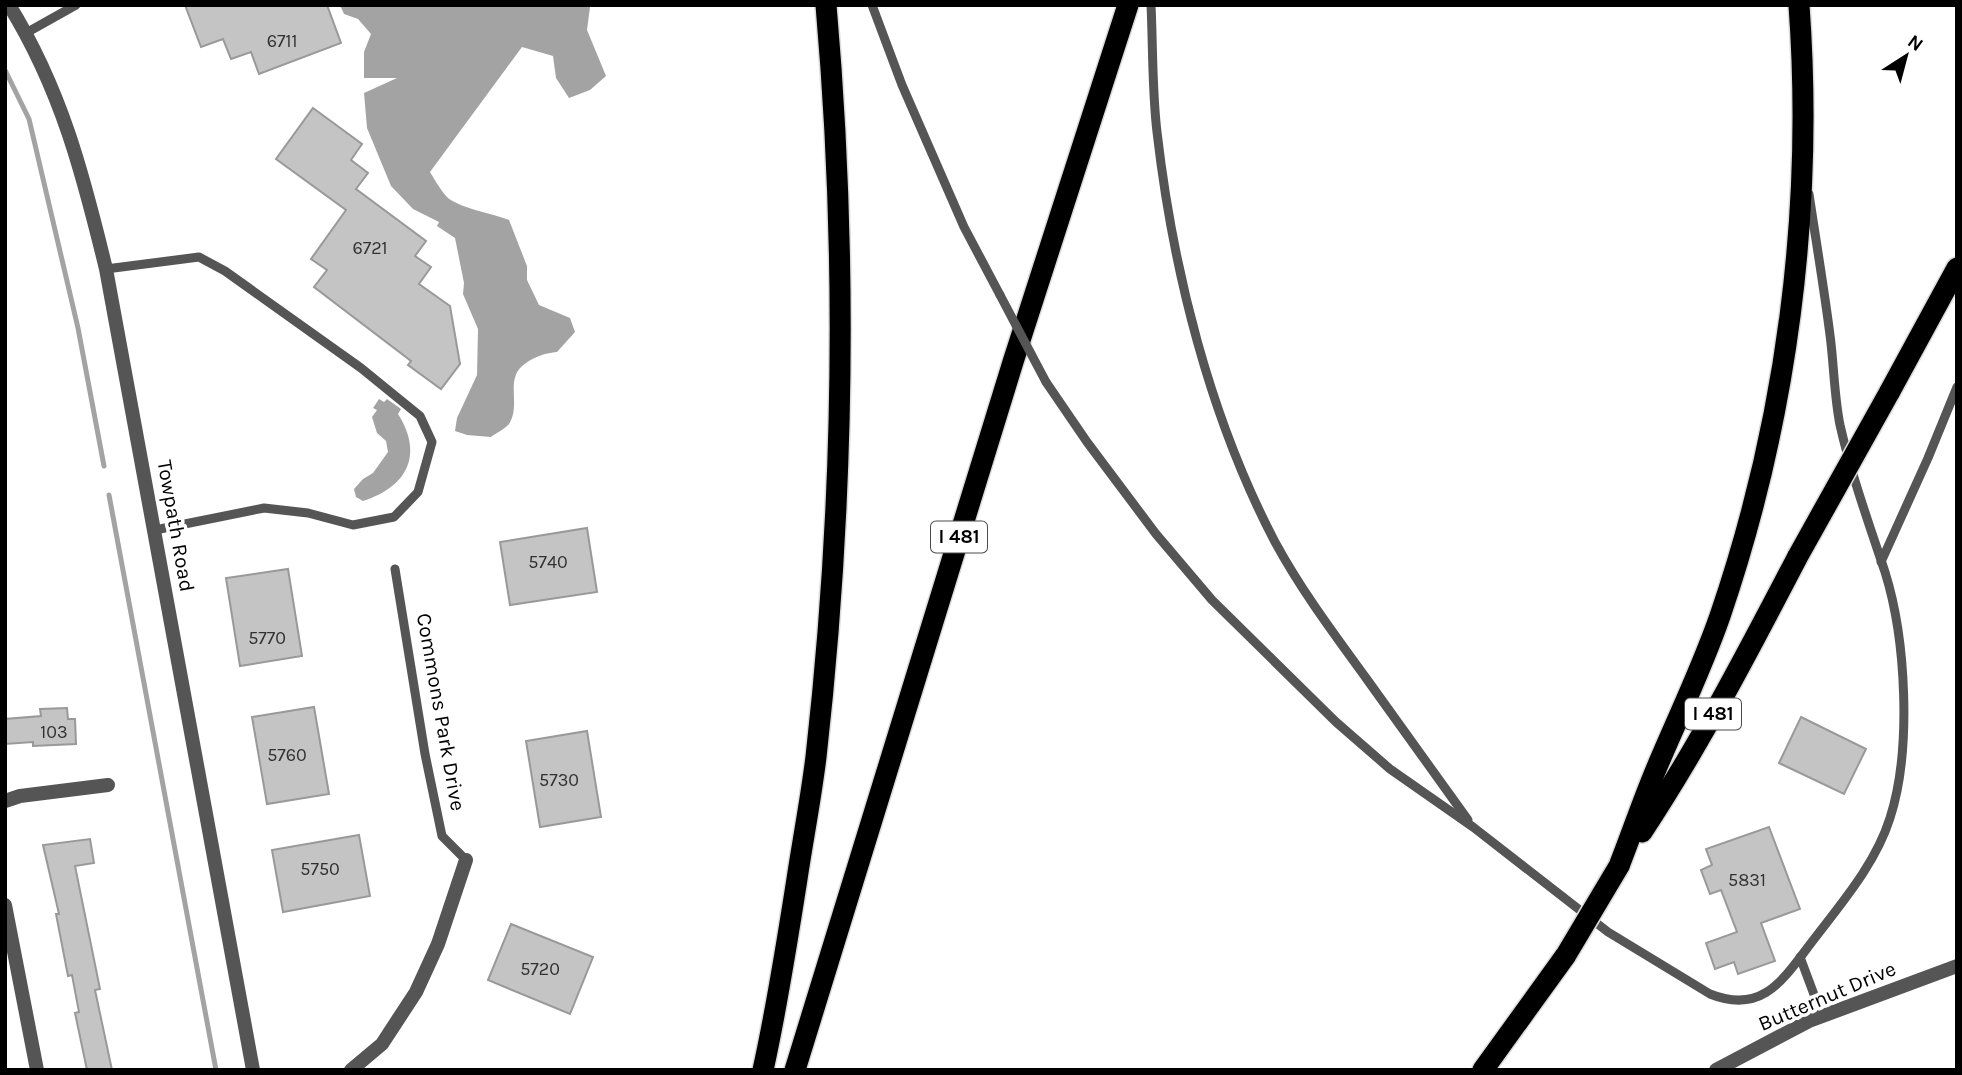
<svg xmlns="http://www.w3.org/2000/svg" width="1962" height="1075" viewBox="0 0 1962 1075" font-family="Karla,sans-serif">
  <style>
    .water { fill: #a3a3a3 }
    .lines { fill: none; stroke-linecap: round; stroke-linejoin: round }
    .stream { stroke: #a3a3a3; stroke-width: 5 }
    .building { fill: #c4c4c4; stroke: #999; stroke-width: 2 }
    .motorway-casing { stroke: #dbdbdb; stroke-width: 24 }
    .service { stroke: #555; stroke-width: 9 }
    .minor { stroke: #555; stroke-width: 14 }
    .tertiary { stroke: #555; stroke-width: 14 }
    .motorway { stroke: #000; stroke-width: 21 }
    .motorway-bridge-casing { stroke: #dbdbdb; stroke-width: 24; stroke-linecap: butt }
    .service-bridge { stroke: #555; stroke-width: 9 }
    .motorway-bridge { stroke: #000; stroke-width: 21 }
    .labels { text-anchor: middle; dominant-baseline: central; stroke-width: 7; stroke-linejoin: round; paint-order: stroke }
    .number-label { font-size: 18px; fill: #313131 }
    .shield { fill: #fff; stroke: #4c4c4c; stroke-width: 2 }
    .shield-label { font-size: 19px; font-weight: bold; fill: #000 }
    .street-label { font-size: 21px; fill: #000; stroke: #fff }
  </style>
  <rect width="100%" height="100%" fill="#fff"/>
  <g class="water">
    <path d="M340,5H589L590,7L587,30L606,76L590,90L569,98L556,78L553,56L522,47L430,172C435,180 440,189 446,196C457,208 492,213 509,220L527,266V280L539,305L570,318L575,332L557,352C546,353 536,356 526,363C503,378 522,403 509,424C505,429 496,433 491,437L467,435L455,431L457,418L477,375L478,329L463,294L464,283L455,238L437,226L439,222L413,209L391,186L367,128L364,93L397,78H364V52L371,34L358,19L344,14Z"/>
    <path d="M379,399L384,402L387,399L401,409L398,414C424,455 407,487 363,501L356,497L354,489L363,479L373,473L388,452L386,441L377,433L372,417L377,410L373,408Z"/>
  </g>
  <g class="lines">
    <g class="stream">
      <polyline points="5,70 29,119 78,328 104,466"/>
      <polyline points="109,495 216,1070"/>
    </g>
  </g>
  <g class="building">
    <polygon points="185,5 327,5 341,43 259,74 251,52 231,59 223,39 201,47"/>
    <polygon points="313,108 362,144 351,160 368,173 356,189 426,241 415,256 431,267 419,284 450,306 460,364 441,389 408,365 411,361 314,287 327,270 311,259 346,210 276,159"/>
    <polygon points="587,528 597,592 510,605 500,542"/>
    <polygon points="288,569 302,656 240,666 226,578"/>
    <polygon points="314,707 329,794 267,804 252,717"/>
    <polygon points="67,708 68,719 75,719 76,744 33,746 33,742 5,744 5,719 41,716 40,709"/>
    <polygon points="1801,717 1866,749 1844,794 1779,763"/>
    <polygon points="587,731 601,817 540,827 526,741"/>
    <polygon points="1769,827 1800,909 1761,923 1775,961 1738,974 1734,962 1715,969 1706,943 1737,932 1721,890 1710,894 1701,870 1712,865 1706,849"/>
    <polygon points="359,835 370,896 283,912 272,850"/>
    <polygon points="90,839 94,863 75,866 100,989 95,990 112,1070 87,1070 75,1013 79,1012 72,975 68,976 56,914 59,914 43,845"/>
    <polygon points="511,924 593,957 570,1014 488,980"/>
  </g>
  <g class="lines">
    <defs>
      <g id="motorway">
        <polyline points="1889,393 1957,268"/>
        <path d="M1642,832C1700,744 1749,650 1798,556"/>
        <path d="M1619,866C1632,833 1643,800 1657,767C1678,717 1702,668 1720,616C1787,420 1814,211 1799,5"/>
        <path d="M763,1070C777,1007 787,943 797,879C803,839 811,798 816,757C844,508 848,255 826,5"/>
        <polyline points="795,1070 1013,362 1128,5"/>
        <polyline points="1483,1070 1566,955"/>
      </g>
    </defs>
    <use href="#motorway" class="motorway-casing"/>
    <g class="service">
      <polyline points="872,5 902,85 964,227 1000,295"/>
      <path d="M1151,5C1153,47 1152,90 1157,132C1173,271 1210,418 1275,542C1301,590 1334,634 1366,678C1400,726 1434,773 1468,820"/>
      <polyline points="26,33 76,5"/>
      <polyline points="106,269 199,257 225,271 361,368 420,416 432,442 418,492 394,517 353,525 308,513 264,508 155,530"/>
      <path d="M1046,382L1087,442L1156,534L1212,600L1336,722L1390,769L1473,827L1608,932L1710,994C1760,1014 1781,983 1808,947C1838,907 1875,866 1890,818C1912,750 1906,639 1885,572C1869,524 1851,474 1840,425C1834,395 1834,365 1830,335C1824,288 1816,241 1809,194"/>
      <polyline points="1881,562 1928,458 1957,387"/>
      <polyline points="395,569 425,754 442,836 466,860"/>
      <polyline points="1800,957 1822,1016"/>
    </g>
    <g class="minor">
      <path d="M9,5C61,89 83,174 106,269L253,1070"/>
      <polyline points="5,801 20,796 108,785"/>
      <polyline points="5,905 37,1070"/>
      <polyline points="351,1070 382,1044 416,992 438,944 466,860"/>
    </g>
    <polyline class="tertiary" points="1716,1070 1809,1021 1957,966"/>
    <use href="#motorway" class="motorway"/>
    <defs>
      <g id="motorway-bridge">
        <polyline points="1798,556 1889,393"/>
        <polyline points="1566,955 1619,866"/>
      </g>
    </defs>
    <use href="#motorway-bridge" class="motorway-bridge-casing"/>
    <polyline class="service-bridge" points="1000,295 1046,382"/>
    <use href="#motorway-bridge" class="motorway-bridge"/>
  </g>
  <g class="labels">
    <g class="number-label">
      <text x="282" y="41">6711</text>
      <text x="370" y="248">6721</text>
      <text x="548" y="562">5740</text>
      <text x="267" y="638">5770</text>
      <text x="54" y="732">103</text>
      <text x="287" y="755">5760</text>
      <text x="559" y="780">5730</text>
      <text x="320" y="869">5750</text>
      <text x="1747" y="880">5831</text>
      <text x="540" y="969">5720</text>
    </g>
    <g class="shield">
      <rect x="931" y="521.5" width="56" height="31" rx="5"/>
      <rect x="1685" y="698.5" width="56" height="31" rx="5"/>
    </g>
    <g class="shield-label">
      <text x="959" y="537">I 481</text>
      <text x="1713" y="714">I 481</text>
    </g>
    <g class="street-label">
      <text transform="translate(176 526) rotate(80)">Towpath Road</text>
      <text transform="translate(441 712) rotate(80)">Commons Park Drive</text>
      <text transform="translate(1827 996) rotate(-23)">Butternut Drive</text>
    </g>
  </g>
  <rect width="1962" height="1075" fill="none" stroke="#000000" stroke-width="14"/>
  <g transform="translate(1906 56) rotate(36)" stroke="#ffffff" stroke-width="5" paint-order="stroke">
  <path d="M0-5L12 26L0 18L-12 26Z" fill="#000000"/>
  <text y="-10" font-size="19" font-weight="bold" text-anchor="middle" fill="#000000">N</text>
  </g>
</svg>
